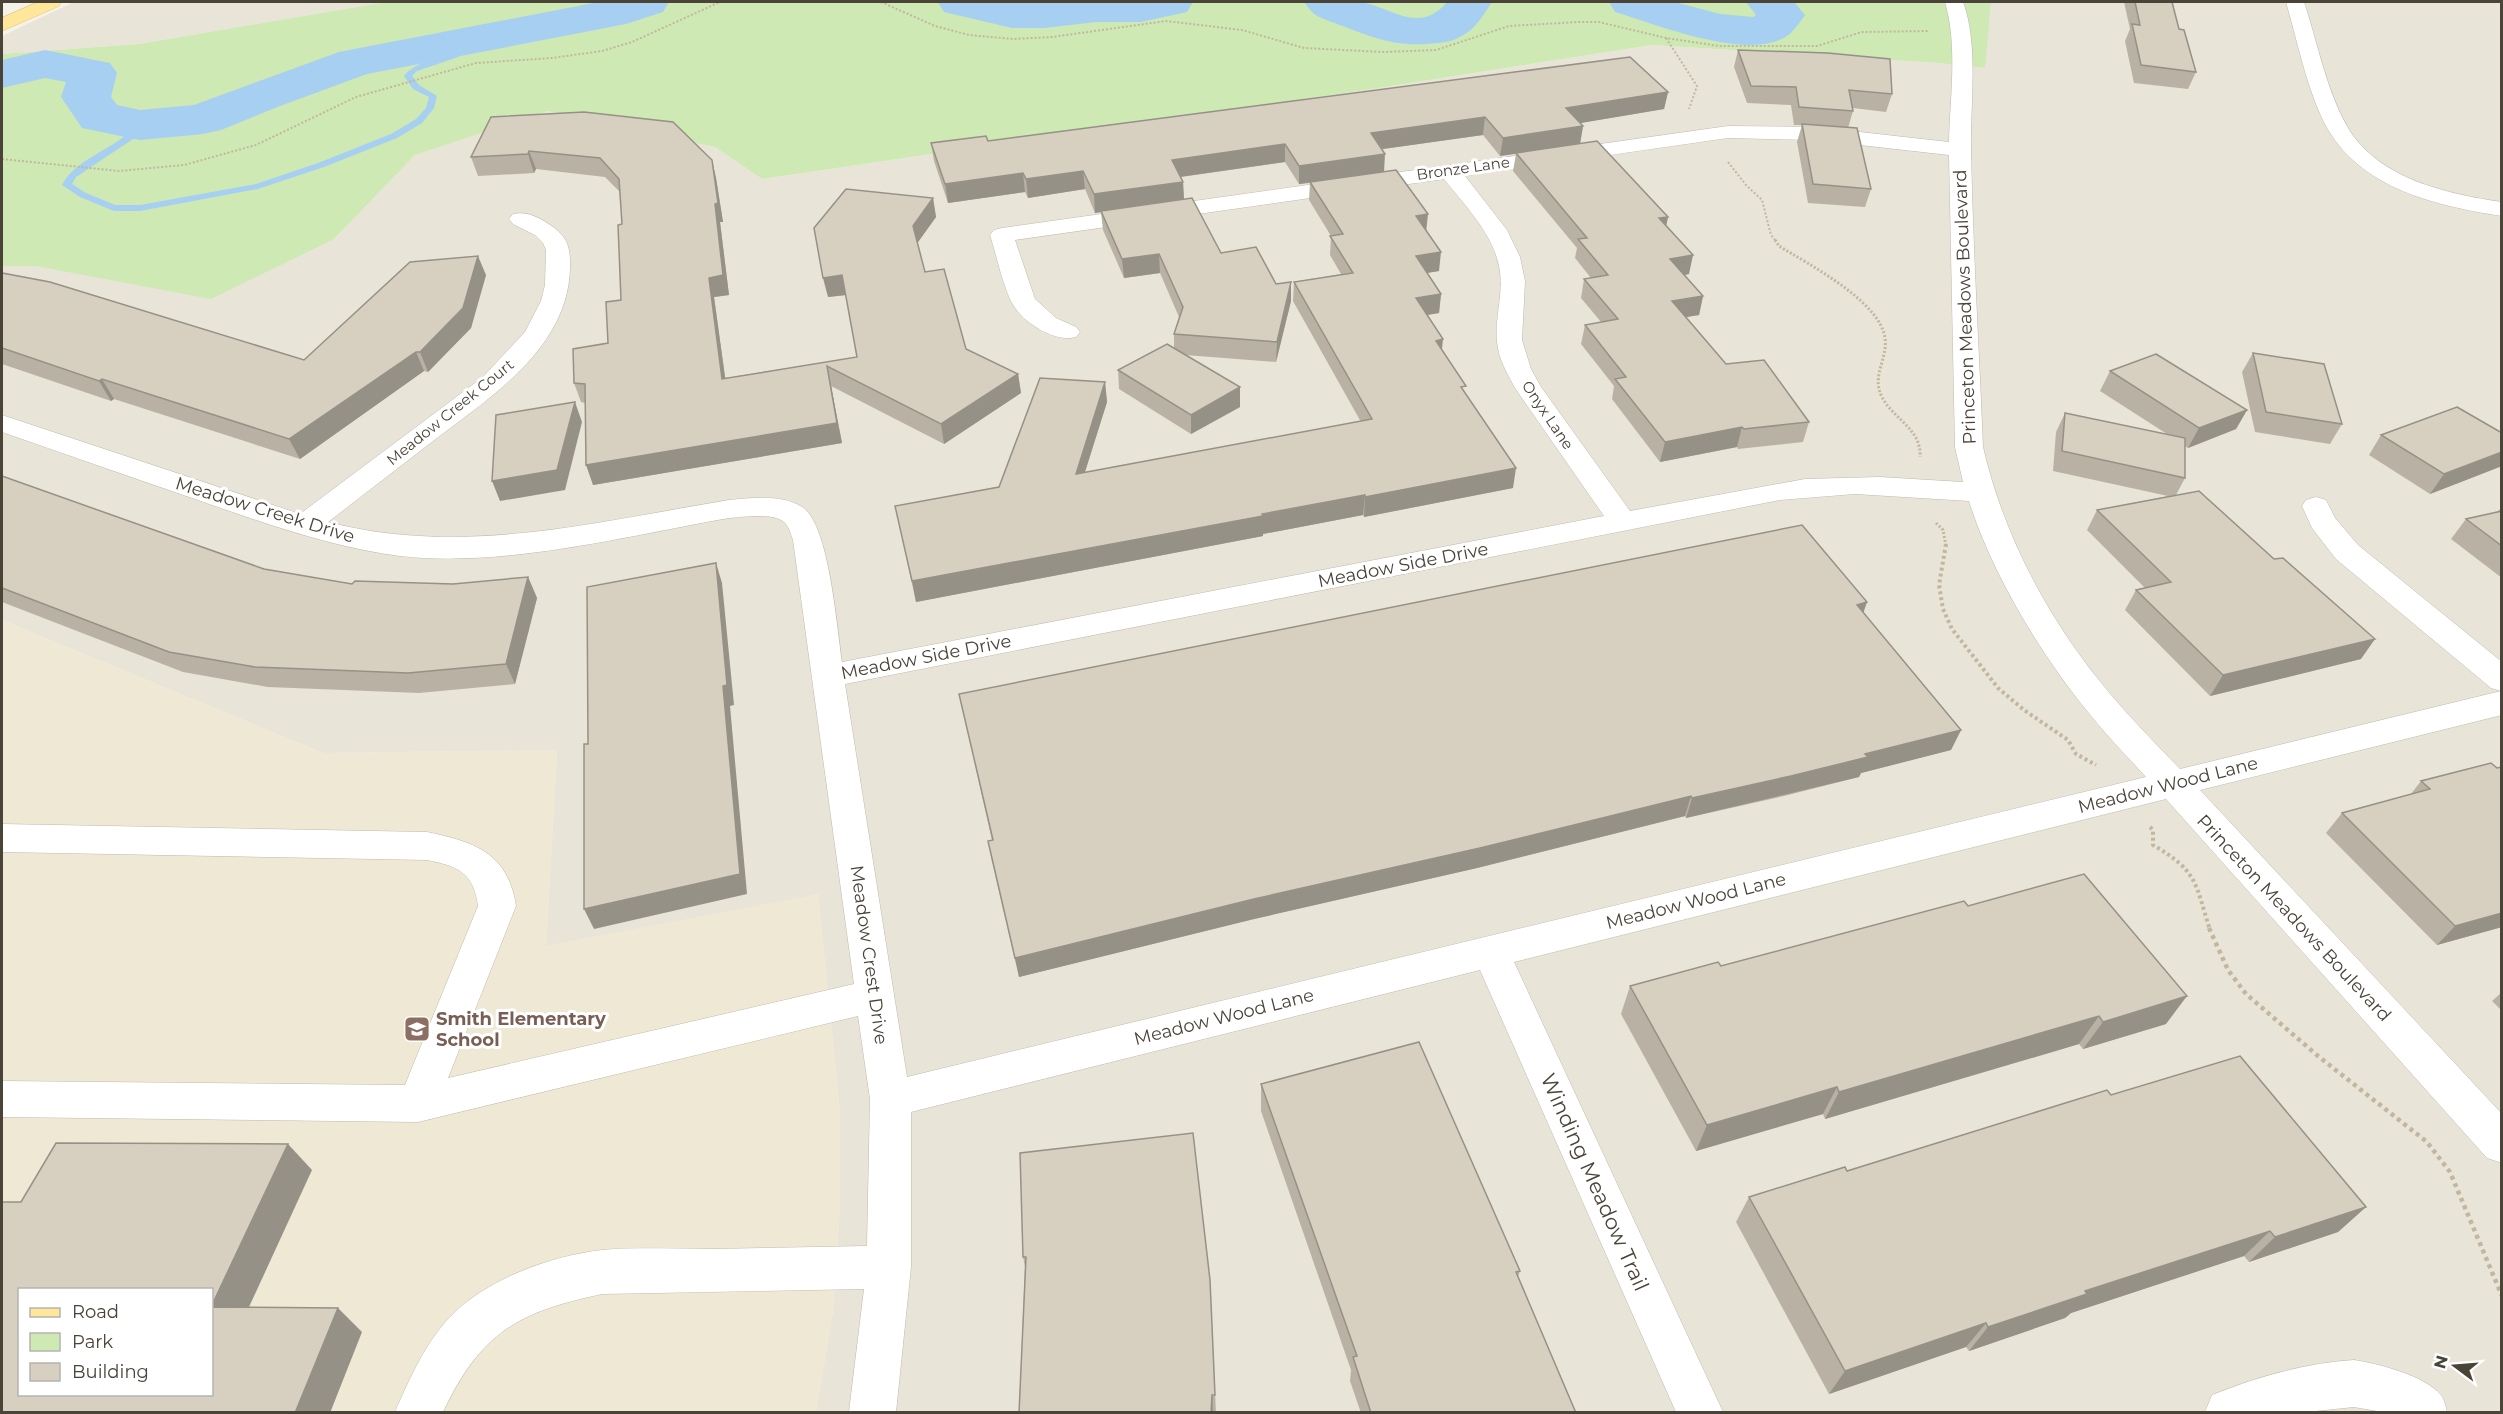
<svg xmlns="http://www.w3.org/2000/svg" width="2503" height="1414" viewBox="0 0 2503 1414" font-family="Montserrat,sans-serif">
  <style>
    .residential { fill: #e9e4d8 }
    .education { fill: #eee8d4; fill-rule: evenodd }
    .green { fill: #cee9b3 }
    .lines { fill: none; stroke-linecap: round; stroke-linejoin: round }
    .stream { fill: #a7cff1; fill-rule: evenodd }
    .river { fill: #a7cff1; fill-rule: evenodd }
    .minor-casing { stroke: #c1baac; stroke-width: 1 }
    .major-casing { stroke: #e4c569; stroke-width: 1 }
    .path-far3 { stroke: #c2b79e; stroke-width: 2; stroke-dasharray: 2 2; stroke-linecap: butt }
    .path-far2 { stroke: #c2b79e; stroke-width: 3; stroke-dasharray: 2 2; stroke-linecap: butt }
    .path-far1 { stroke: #c2b79e; stroke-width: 4; stroke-dasharray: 3 3; stroke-linecap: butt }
    .path { stroke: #c2b79e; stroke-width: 4.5; stroke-dasharray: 4 4; stroke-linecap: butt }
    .minor { fill: #fff; fill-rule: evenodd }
    .major { fill: #fee69a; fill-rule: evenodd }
    .wall { fill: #b9b2a4 }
    .shaded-wall { fill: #969186 }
    .building { fill: #d7cfbf; stroke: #969186; stroke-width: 1.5 }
    .labels { text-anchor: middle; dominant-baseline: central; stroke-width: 6; stroke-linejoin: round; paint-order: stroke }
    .far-street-label { font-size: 15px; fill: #494338; stroke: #fff }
    .street-label { font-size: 18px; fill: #494338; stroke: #fff }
    .education-label { font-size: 18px; font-weight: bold; fill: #785e54; stroke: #fff; text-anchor: start }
    .near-street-label { font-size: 21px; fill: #494338; stroke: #fff }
  </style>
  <rect width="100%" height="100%" fill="#f5f2ea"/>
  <g class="residential">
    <polygon points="74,2 386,2 139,44 2,54 2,36"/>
    <polygon points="1991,2 2501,2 2501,1412 816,1412 833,1311 840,1206 840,1112 818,895 546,946 557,750 323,753 2,620 2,266 36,266 334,239 415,155 548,111 715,147 762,179 1378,88 1652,45 1938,63 1984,68"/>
  </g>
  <path class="education" d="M2,620L323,753L557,750L546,946L818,894L840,1112V1206L833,1311L816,1412H2ZM20,1290H212V1394H20Z"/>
  <polygon class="green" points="386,2 1991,2 1985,68 1938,63 1652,45 1378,88 762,179 715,147 548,111 415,155 334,239 211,299 36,266 2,266 2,54 139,44"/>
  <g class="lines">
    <path class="stream" d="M479,34L486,36L458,57L417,71L412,76L419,85L437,96L434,108L422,123L397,138L324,167L258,189L140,211H114L80,197L62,185C77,156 118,150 137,123L140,122L144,125L136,137L76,177L72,184L86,193L115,205H140L256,184L318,163L391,134L416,119L426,108L429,97L413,89L404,76C416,61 435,61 451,54C461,49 470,41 479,34Z"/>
    <g class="river">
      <polygon points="599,2 669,2 663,12 626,24 367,74 280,106 221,130 203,134 140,140 82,128 61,97 66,82 45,78 2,88 2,60 45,50 110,63 117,73 111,97 117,105 140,110 194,105 339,52"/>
      <polygon points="938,2 1193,2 1187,12 1141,22 1096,22 1044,28 1012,28 944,12"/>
      <path d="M1304,2C1321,0 1343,0 1360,2C1390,6 1419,36 1447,2H1492C1483,16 1474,31 1458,38C1448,43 1437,43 1426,44C1390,46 1370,36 1337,24C1320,17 1315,18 1304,2Z"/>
      <path d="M1609,2H1675L1720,14L1753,17L1756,15L1746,2H1794L1805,15C1800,22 1794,31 1787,36C1748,62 1656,24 1615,12Z"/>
    </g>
    <defs>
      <g id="minor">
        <path d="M1945,2H1963C1979,45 1970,104 1971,151C1973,250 1979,348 1983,447C2004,538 2051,625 2112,696C2133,721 2157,745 2180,769L2501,691L2491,688L2336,559L2312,528L2302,506L2306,500L2316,497L2326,500L2335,518L2358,545L2502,662V715L2200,790L2502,1114V1163L2487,1158L2166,799L1514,962L1723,1412H1676L1480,970L911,1112V1267L896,1412H849L864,1289L602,1294C518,1312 481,1332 443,1412H395C410,1378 426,1341 453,1314C490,1278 551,1256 602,1250C638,1247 676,1249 712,1249C764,1248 815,1247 867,1246L870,1099L858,1016L418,1122L2,1117V1081L405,1085L478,906C474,873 458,866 427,860L2,852V824L427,832C475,842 508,853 516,906L448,1078L854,984L793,540C791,534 789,527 785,523C775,512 743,517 729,518C626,536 504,568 400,556C330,547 261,522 195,499C130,477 66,454 2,432V415L300,514L483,377L525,332L541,301L545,285L546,250L543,243L535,235L513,224L509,219L513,214C529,210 546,221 558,231C570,242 570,253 570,268C568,349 490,397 433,441C398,468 363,495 328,522C461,557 596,522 729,500C752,498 782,494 802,507C829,523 837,629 842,662L1604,516L1515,388C1507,373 1498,358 1497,341C1495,318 1503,295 1500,272C1495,235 1466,207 1444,179L1015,240L1035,299L1056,318L1076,327L1080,332L1076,337C1055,343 1022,322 1012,303C1002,283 997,257 990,235L994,230L1002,228L1728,126L1815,127L1949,142C1950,97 1958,46 1945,2ZM1728,138L1815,140L1949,155L1955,447L1963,482L1880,477L1805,479L1630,511L1541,387L1531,369L1522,340L1525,281L1520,257L1507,230L1465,176ZM1855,494L1969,501C1991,572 2041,655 2088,712C2106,735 2127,756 2146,777L907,1077L845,684L1780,500Z"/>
        <path d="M2286,2H2304C2318,44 2326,90 2348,128C2379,179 2447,194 2502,202V216C2432,205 2353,187 2321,116C2305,80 2297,40 2286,2Z"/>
        <path d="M2354,1360C2378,1364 2424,1375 2441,1395C2444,1399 2446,1408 2447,1412H2383L2354,1407L2306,1412H2205L2212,1395C2257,1377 2305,1363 2354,1360Z"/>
      </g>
      <polygon id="major" points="38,2 61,2 59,6 2,31 2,18"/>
    </defs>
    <use href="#minor" class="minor-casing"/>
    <use href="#major" class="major-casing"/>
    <g class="path-far3">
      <polyline points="881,2 935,26 969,35 1013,39 1052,37 1166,21 1242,30 1304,48 1383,52 1436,50 1509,26 1578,22 1599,22 1666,38 1719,46 1817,46 1862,32 1928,31"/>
      <polyline points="1666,38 1697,86 1689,109"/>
      <polyline points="2,159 119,171 184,165 256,145 356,97 476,63 552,58 602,51 632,42 720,2"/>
      <polyline points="1728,162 1746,185 1762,200 1771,235 1776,241"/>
    </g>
    <g class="path-far2">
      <path d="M1775,240L1779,246C1808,264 1880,301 1885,338C1888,359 1871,376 1882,397C1893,419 1922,429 1920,457"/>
      <polyline points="1936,523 1943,530 1946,546"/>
    </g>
    <g class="path-far1">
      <polyline points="1946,544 1939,585 1943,609 1952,629 1998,688 2024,710 2068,740 2076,754 2096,765"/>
      <path d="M2150,827L2153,830V845C2198,871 2195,883 2210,930"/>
    </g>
    <polyline class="path" points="2209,928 2228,970 2246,994 2318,1056 2427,1142 2450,1172 2502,1296"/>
    <use href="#minor" class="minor"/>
    <use href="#major" class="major"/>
  </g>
  <g class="wall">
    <polygon points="2124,2 2172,2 2179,29 2196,72 2188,89 2134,83 2125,41 2130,29"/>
    <polygon points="1738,50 1892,94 1886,112 1853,108 1853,111 1848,128 1871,189 1865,207 1808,203 1797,142 1802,125 1794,125 1791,105 1747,103 1734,67"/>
    <polygon points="1668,92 1664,109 1580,123 1583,126 1580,144 1668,217 1666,227 1689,274 1685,275 1703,296 1699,315 1686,317 1726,364 1809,422 1803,442 1738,449 1737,447 1660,462 1612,399 1614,386 1581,344 1585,325 1601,322 1581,298 1584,279 1591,278 1575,258 1577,248 1513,171 1516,154 1500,156 1483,135 1382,149 1384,172 1426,231 1439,271 1427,273 1441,294 1439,313 1427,315 1442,349 1513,488 1364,517 1363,515 1263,534 1263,536 916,602 895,506 999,487 1105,382 1107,402 1085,472 1361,422 1293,301 1294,282 1341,274 1330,255 1331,236 1309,200 1310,183 1299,184 1285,162 1181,177 1183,182 1184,200 1221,253 1276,284 1291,301 1276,362 1185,355 1240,407 1191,434 1119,389 1118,370 1174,348 1174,334 1179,317 1160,273 1124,278 1103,230 1101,212 1095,213 1085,189 1028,198 1025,192 948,203 934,161 931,143 988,141"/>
    <polygon points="491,117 712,160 716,178 723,222 720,222 729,295 714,297 725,378 857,357 846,295 828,297 933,198 936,217 917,243 925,272 966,349 1018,374 1021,393 944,444 831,386 842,443 593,485 585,403 581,402 574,383 608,343 621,300 622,224 620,192 605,177 536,169 534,173 478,176 471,157"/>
    <polygon points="2,273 304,360 486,275 471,328 428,372 424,371 300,459 114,399 111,401 2,364"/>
    <polygon points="2253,353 2342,424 2330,444 2255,432 2242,372"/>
    <polygon points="2110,371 2247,410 2236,429 2188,448 2185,446 2185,478 2176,495 2361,659 2210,696 2125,610 2136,590 2145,588 2087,530 2097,510 2168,496 2053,471 2056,432 2065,413 2167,434 2100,391"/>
    <polygon points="2502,433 2502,466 2430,494 2369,455 2381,435"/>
    <polygon points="2,476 264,569 352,584 453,584 528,577 537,598 515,684 419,693 268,687 183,672 2,602"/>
    <polygon points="2502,508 2502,578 2451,539 2466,519 2497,512 2500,509"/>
    <polygon points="1864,613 1961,730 1951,750 1861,773 1859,777 1784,796 1686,818 1685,816 1477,868 1254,919 1019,977 992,861 988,841 992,840 959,694"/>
    <polygon points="2502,767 2502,927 2437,945 2326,833 2342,813 2411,794 2421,781"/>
    <polygon points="1968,906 2166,1024 2083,1049 2079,1044 1825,1119 1823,1114 1696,1151 1621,1014 1630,986 1721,966"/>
    <polygon points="2502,992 2502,1011 2492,1001"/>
    <polygon points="1261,1084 1520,1271 1518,1277 1576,1413 1361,1413 1350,1381 1351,1370 1261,1111"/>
    <polygon points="2111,1095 2366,1207 2338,1232 2249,1262 2244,1256 2071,1313 2065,1318 1969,1351 1966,1347 1829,1394 1736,1222 1749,1197 1847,1171"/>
    <polygon points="1020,1153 1210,1280 1216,1413 1019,1413 1025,1267 1023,1257"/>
  </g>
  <g class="shaded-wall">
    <polygon points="1668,92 1664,109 1563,126 1566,108"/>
    <polygon points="1485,117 1483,135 1369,151 1371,133"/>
    <polygon points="1583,126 1580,144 1500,156 1503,138"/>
    <polygon points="1285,144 1285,162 1172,178 1172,160"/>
    <polygon points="529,151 536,169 534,173 528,154"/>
    <polygon points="1385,154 1384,172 1299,184 1299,166"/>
    <polygon points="712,160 716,178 723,222 720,222 729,295 714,297 728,398 722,379 709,278 715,204"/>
    <polygon points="1083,171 1085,189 1028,198 1026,179"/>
    <polygon points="1023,173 1025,192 948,203 945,184"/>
    <polygon points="1183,182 1184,200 1095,213 1094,194"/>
    <polygon points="933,198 936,217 916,245 913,226"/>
    <polygon points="1428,214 1426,233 1416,216"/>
    <polygon points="1668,217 1664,236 1659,218"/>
    <polygon points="1441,252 1439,271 1414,275 1416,256"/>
    <polygon points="1159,254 1160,273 1124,278 1122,259"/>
    <polygon points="1693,255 1689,274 1666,278 1670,259"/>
    <polygon points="478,256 486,275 471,328 428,372 420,352"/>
    <polygon points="842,275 846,295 828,297 823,278"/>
    <polygon points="1291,282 1291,301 1276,362 1277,342"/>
    <polygon points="1441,294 1439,313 1414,317 1416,298"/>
    <polygon points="1703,296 1699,315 1668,320 1672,301"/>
    <polygon points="1443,339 1441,359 1436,341"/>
    <polygon points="416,352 424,371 300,459 289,439"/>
    <polygon points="827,366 842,443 593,485 586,465"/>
    <polygon points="1018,374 1021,393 944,444 941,424"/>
    <polygon points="102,379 114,399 111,401 99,381"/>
    <polygon points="1105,382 1107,402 1078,494 1076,474"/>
    <polygon points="1240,387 1240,407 1191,434 1191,415"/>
    <polygon points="575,402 582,422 565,490 500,501 492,481"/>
    <polygon points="2247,410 2236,429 2188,448 2199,428"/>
    <polygon points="1742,427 1737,447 1660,462 1665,442"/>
    <polygon points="2502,452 2502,466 2430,494 2444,474"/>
    <polygon points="1516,468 1513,488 1364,517 1365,497"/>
    <polygon points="1365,495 1363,515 1263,534 1263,536 916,602 912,581"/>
    <polygon points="716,563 722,583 734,705 730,706 747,894 594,929 584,909 723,686"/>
    <polygon points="528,577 537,598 515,684 506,664"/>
    <polygon points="1867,602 1860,623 1857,605"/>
    <polygon points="2375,639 2361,659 2210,696 2223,675"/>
    <polygon points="1961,730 1951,750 1861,773 1859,777 1686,818 1692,798"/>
    <polygon points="1691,796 1685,816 1477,868 1254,919 1019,977 1015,958 1254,899"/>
    <polygon points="2502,913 2502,927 2437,945 2455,926"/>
    <polygon points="2187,996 2166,1024 2083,1049 2103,1022"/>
    <polygon points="2099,1016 2079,1044 1825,1119 1839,1092"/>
    <polygon points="1837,1087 1823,1114 1696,1151 1707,1125"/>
    <polygon points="288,1144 312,1170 238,1331 212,1308 212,1305"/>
    <polygon points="2366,1207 2338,1232 2249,1262 2275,1237"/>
    <polygon points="2270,1231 2244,1256 2071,1313 2065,1318 1969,1351 1988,1327 2085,1291"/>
    <polygon points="338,1308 362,1332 330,1413 295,1413"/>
    <polygon points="1986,1323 1966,1347 1829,1394 1845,1371"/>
    <polygon points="1212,1395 1213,1413 1211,1413"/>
  </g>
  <g class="building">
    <polygon points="2135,2 2172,2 2179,29 2184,30 2196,72 2141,65 2132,24 2140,25"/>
    <polygon points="1738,50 1828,53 1890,59 1892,94 1849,90 1853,111 1799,107 1796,87 1751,86"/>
    <polygon points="1630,57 1668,92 1566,108 1583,126 1503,138 1485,117 1371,133 1385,154 1299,166 1285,144 1172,160 1183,182 1094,194 1083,171 1026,179 1023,173 945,184 931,143 986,136 988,141"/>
    <polygon points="584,112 673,122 712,160 718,203 715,204 723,275 709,278 722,379 857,357 842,275 823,278 814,228 846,189 933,198 913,226 925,272 944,269 966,349 1018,374 941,424 827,366 837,423 586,465 585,384 574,383 573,349 608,343 606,302 621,300 618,225 622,224 619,179 600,158 529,151 528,154 471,157 491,117"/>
    <polygon points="1802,124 1857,128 1871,189 1813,184"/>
    <polygon points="1597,141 1668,217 1659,218 1693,255 1670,259 1703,296 1672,301 1726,364 1764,360 1809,422 1744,429 1742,427 1665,442 1615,379 1626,377 1585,325 1618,319 1584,279 1608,275 1578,239 1587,238 1516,153"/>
    <polygon points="1396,170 1428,214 1416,216 1441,252 1416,256 1441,294 1416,298 1443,339 1436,341 1466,386 1461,387 1516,468 1365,497 1365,495 1262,514 1263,516 912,581 895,506 999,487 1040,378 1105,382 1076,474 1372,419 1294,282 1353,273 1330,236 1343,234 1310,182"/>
    <polygon points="1192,198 1221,253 1256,247 1276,284 1291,282 1277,342 1174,334 1183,307 1159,254 1122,259 1101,211"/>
    <polygon points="478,256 463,308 420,352 416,352 289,439 102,379 99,381 2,348 2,273 50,282 304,360 410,262"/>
    <polygon points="1167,344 1240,387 1191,415 1118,370"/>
    <polygon points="2253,353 2324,364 2342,424 2266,412"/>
    <polygon points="2156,354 2247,410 2199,428 2110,371"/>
    <polygon points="575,402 557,470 492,481 496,415"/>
    <polygon points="2457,407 2502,433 2502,452 2444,474 2381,435"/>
    <polygon points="2065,413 2185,438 2185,478 2062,451"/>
    <polygon points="2,476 264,569 352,584 355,581 453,584 528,577 506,664 408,673 255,667 169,652 2,588"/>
    <polygon points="2199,491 2274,559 2283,558 2375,639 2223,675 2136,590 2171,582 2097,510"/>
    <polygon points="2502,511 2502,546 2466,519"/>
    <polygon points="1802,525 1867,602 1857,605 1961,730 1865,754 1868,757 1791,776 1692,798 1691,796 1480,848 1254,899 1015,958 988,841 993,840 959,694"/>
    <polygon points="716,563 727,685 723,686 740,874 584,909 584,744 588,744 587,587"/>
    <polygon points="2491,763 2497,768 2502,767 2502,913 2455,926 2342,813 2430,789 2421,781"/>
    <polygon points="2084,874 2187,996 2103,1022 2099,1016 1839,1092 1837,1087 1707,1125 1630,986 1718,962 1721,966 1964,901 1968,906"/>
    <polygon points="1419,1042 1520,1271 1516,1272 1576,1413 1371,1413 1353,1357 1357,1356 1261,1084"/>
    <polygon points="2240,1056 2366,1207 2275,1237 2270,1231 2085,1291 2087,1294 1988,1327 1986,1323 1845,1371 1749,1197 1845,1167 1847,1171 2107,1090 2111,1095"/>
    <polygon points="1193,1133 1210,1280 1215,1395 1212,1395 1211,1413 1019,1413 1026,1257 1023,1257 1020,1153"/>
    <polygon points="56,1143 288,1144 212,1305 212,1290 20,1290 20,1395 212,1395 212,1307 338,1308 295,1413 2,1413 2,1202 21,1202"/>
  </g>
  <defs>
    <symbol id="school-square" viewBox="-11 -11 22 22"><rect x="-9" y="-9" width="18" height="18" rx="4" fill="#8d6e63" stroke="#fff"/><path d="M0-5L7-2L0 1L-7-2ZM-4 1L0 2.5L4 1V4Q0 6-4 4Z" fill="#fff"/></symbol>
  </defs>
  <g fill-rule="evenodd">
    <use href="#school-square" x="402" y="1014" width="30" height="30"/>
  </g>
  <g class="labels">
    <g class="far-street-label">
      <text transform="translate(1463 168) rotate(-8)">Bronze Lane</text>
      <text transform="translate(450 412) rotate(-39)">Meadow Creek Court</text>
      <text transform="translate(1548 415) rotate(56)">Onyx Lane</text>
    </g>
    <g class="street-label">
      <text transform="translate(1965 307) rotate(-92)">Princeton Meadows Boulevard</text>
      <text transform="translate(265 510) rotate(17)">Meadow Creek Drive</text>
      <text transform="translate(1403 565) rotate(-11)">Meadow Side Drive</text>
      <text transform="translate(926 657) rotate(-11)">Meadow Side Drive</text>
      <text transform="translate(2168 785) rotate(-14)">Meadow Wood Lane</text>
      <text transform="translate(1696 901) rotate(-14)">Meadow Wood Lane</text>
      <text transform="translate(2294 918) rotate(47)">Princeton Meadows Boulevard</text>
      <text transform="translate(869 955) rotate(82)">Meadow Crest Drive</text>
      <text transform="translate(1224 1017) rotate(-14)">Meadow Wood Lane</text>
    </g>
    <g class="education-label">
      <text x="436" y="1019">Smith Elementary<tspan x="436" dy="21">School</tspan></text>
    </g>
    <g class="near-street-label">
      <text transform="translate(1595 1182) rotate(66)">Winding Meadow Trail</text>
    </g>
  </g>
  <rect width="2503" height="1414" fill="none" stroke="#494338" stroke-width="6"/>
  <rect x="18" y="1288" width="195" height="108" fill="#ffffff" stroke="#b6b4af" stroke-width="1.5"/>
  <rect x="30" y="1308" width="30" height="9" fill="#fee69a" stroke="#b6b4af" stroke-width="1.5"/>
  <text x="72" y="1318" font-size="18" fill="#494338">Road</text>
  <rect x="30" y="1333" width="30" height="18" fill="#cee9b3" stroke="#b6b4af" stroke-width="1.5"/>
  <text x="72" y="1348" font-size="18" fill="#494338">Park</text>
  <rect x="30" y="1363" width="30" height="18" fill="#d7cfbf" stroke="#b6b4af" stroke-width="1.5"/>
  <text x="72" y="1378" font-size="18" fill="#494338">Building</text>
  <g transform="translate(2455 1366) rotate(286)" stroke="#ffffff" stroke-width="4.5" paint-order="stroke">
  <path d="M0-4.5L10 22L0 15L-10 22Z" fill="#494338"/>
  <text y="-9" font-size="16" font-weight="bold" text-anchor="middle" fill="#494338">N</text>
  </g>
</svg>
